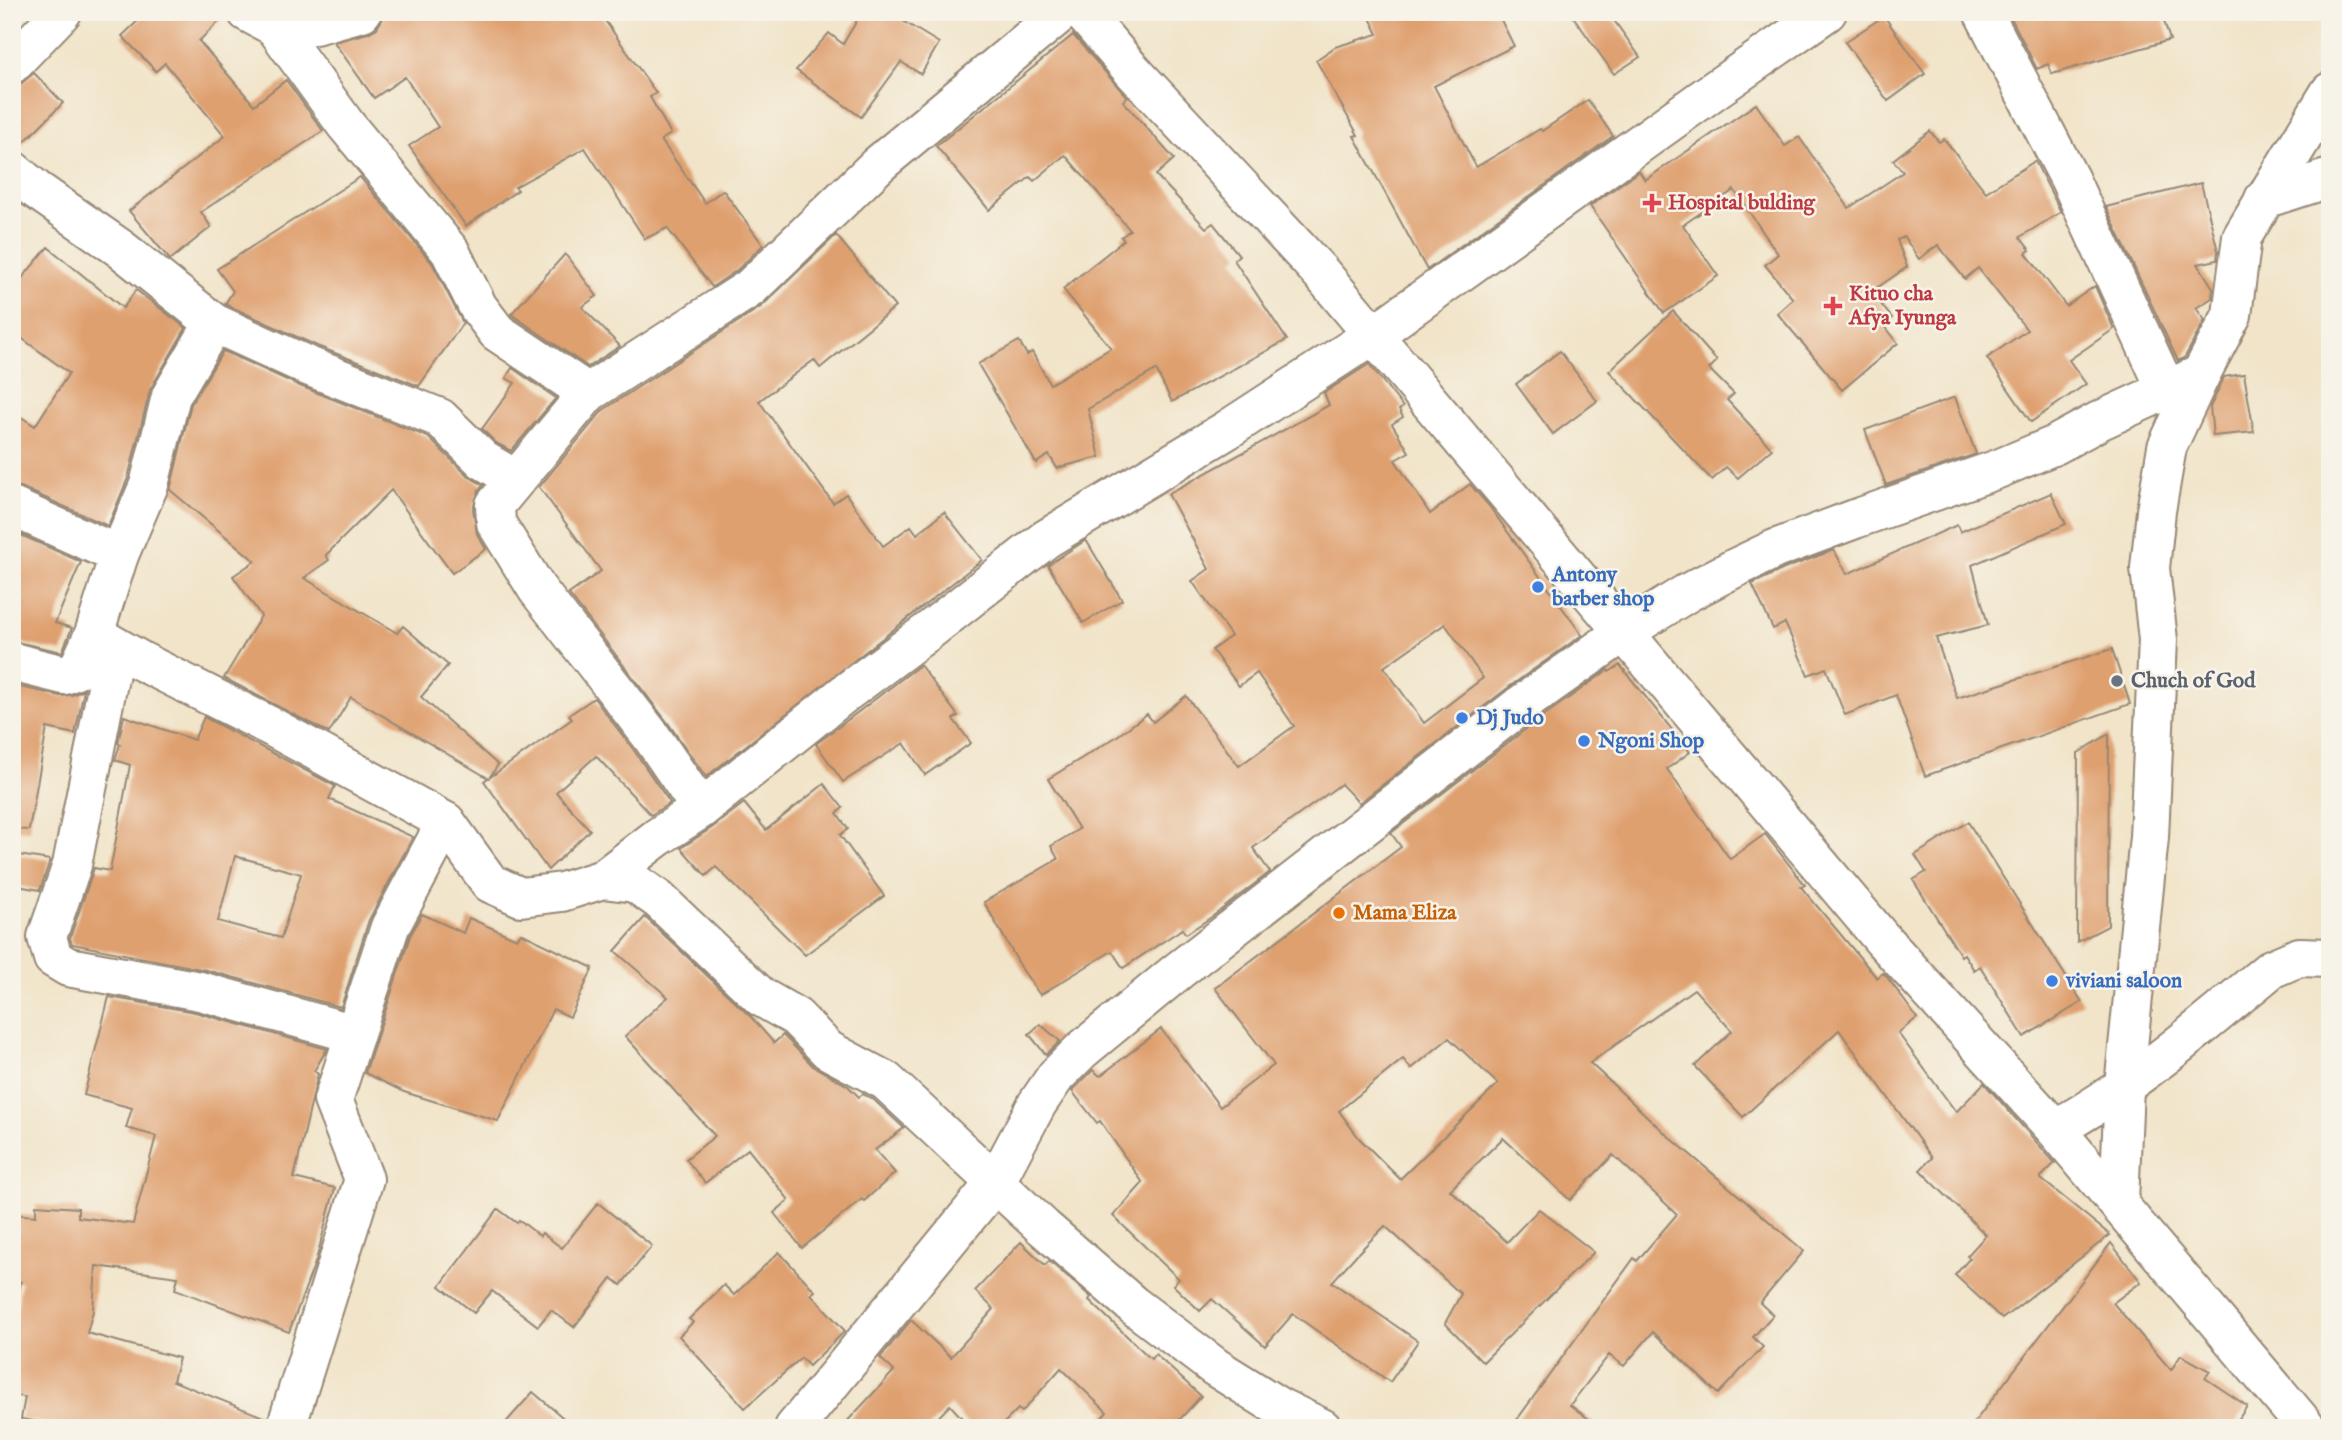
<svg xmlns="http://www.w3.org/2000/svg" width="2342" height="1440" viewBox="0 0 2342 1440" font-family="'IM FELL English',serif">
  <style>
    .building { fill: #dfa06f; fill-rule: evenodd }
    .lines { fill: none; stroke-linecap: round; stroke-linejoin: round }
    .minor-casing { stroke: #968774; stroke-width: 42 }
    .minor { stroke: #fff; stroke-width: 38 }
    .health-dot { fill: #e0444e; stroke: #f7f3e8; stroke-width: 2.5 }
    .shop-dot { fill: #3f7fe0; stroke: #f7f3e8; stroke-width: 2.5 }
    .worship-dot { fill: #6b7280; stroke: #f7f3e8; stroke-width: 2.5 }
    .food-dot { fill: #e8710a; stroke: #f7f3e8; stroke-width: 2.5 }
    .labels { text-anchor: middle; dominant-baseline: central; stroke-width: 5; stroke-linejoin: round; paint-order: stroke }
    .health-label { font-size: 21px; font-weight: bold; fill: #be3a42; stroke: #f7f3e8; text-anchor: start }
    .shop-label { font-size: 21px; font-weight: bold; fill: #366cbe; stroke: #f7f3e8; text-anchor: start }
    .worship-label { font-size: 21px; font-weight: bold; fill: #5b616d; stroke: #f7f3e8; text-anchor: start }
    .food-label { font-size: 21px; font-weight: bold; fill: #c56008; stroke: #f7f3e8; text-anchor: start }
  </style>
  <rect width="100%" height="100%" fill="#f7f3e8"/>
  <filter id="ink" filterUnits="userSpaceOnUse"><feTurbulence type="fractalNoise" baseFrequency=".0143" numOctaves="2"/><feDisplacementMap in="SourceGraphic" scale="14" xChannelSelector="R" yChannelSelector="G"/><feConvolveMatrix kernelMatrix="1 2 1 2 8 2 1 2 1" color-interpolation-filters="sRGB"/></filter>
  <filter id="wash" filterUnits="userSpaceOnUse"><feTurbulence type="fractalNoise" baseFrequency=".00686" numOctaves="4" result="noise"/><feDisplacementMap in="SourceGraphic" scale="28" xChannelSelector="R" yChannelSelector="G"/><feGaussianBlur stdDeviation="1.57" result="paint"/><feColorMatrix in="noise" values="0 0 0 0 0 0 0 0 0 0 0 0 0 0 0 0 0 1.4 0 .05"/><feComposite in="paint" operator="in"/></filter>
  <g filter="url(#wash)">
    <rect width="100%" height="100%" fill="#f1e4c9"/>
    <g id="blocks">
      <g class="building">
        <polygon points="147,12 225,12 226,15 199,41 254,105 286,80 323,131 201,212 211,227 170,260 129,211 225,136 165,63 156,71 122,36"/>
        <polygon points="383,12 599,12 656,93 650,97 671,134 661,140 705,203 723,190 763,245 736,271 712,287 667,228 645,239 585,148 515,187 518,190 466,226 409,146 438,127 405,77 374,98 334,42 368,33 377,28 383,18"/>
        <polygon points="862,12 888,12 939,43 921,74 901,62 861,117 796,70 829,33 843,44"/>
        <polygon points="1367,12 1497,12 1514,46 1434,86 1476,167 1540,129 1542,131 1588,100 1613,136 1427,270 1354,136 1358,135 1316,60 1335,47 1378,34"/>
        <polygon points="1570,12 1608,12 1640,57 1614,74"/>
        <polygon points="2008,12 2161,12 2170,40 2052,74 2048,64 2037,69"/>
        <polygon points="1884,16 1925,74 1888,101 1845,42"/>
        <polygon points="1073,35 1127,97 1123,101 1174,159 1156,175 1206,228 1213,223 1239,255 1234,260 1287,340 1172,402 1156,370 1088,409 1100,457 1057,468 1049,455 1036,463 978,364 1019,341 1027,355 1032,352 1050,384 1111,348 1063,289 1124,240 1121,237 1130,230 1065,155 1034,181 1030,177 989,210 936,146"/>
        <polygon points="34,73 63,103 17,149 12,149 12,85 19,85"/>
        <polygon points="1756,104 1785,146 1799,137 1849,208 1903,172 1893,160 1930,131 1939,142 1944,139 1986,192 2035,161 2061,212 2020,237 2030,250 2026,253 2066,306 2095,286 2114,329 2069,360 2086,384 2031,422 1987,358 2027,330 1978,268 1965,279 1938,245 1919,259 1904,237 1897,240 1907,267 1871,292 1892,318 1884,325 1898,343 1842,390 1777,313 1793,299 1765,265 1778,254 1734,190 1683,225 1718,276 1664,313 1590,206 1639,171 1645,180"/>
        <polygon points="360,177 432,263 463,323 419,386 317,346 225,304 233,291 217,269"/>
        <polygon points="2201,183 2218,251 2217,260 2198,264 2213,288 2212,298 2196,308 2205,320 2185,357 2178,361 2106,207"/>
        <polygon points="836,235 895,307 820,368 814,360 759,401 833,503 846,494 883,546 911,526 917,534 944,512 982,560 706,777 668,723 569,594 601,571 539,487 603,410 762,306"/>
        <polygon points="48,247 123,308 136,290 186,328 150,390 128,478 108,526 21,487 12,486 12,411 35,426 69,373 12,331 12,290"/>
        <polygon points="565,254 597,296 582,307 620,346 588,367 511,314"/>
        <polygon points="1673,311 1717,361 1709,369 1734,394 1727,400 1772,449 1738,478 1726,467 1712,480 1609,371"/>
        <polygon points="223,351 300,386 428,437 468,476 483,485 478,492 473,509 477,534 486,549 452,573 391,490 326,555 329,560 304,578 397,633 403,626 448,665 421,697 498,765 489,778 572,719 569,715 594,698 633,749 670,803 651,815 596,756 556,792 590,830 548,870 484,781 488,778 351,697 329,733 224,678 261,616 233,576 255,561 170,490 191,404"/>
        <polygon points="1560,351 1597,401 1553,434 1516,384"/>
        <path d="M1369,364L1403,407L1399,410L1403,417L1392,424L1409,452L1395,460L1430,514L1470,484L1489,506L1582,635L1509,687L1359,803L1341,784L1253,848L1270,872L1213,916L1186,934L1182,929L1123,968L1112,951L1040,995L1022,969L984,902L1058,859L1051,846L1079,829L1048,779L1116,737L1147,714L1153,722L1186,696L1239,766L1294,726L1257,673L1239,686L1212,650L1231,636L1192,581L1209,569L1168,494L1329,405L1324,393ZM1445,624L1483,678L1424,723L1384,667Z"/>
        <polygon points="512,368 556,398 511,451 496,443 482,429 515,383 506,378"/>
        <polygon points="2244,374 2254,432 2213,436 2210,407 2221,384 2224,377"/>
        <polygon points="1955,397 1976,454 1886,485 1865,430"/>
        <polygon points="2051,493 2066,524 1972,565 1988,625 1936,638 1957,698 2112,649 2130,704 1925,776 1896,695 1845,715 1826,668 1808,675 1785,623 1773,629 1752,584 1784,569 1834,550 1847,574 1957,525 1960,532"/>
        <polygon points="12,531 81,562 55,623 72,628 62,652 12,641"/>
        <polygon points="1086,540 1122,600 1083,623 1048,565"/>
        <polygon points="920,665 958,716 953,719 971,743 925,775 904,743 843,782 816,744"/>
        <path d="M1620,665L1690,752L1667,769L1730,859L1765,834L1805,885L1801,887L1877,978L1883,973L1887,977L1917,1018L1898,1033L1956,1112L1984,1083L2055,1163L2040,1178L2110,1235L2002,1319L1955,1275L1970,1258L1967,1256L1986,1235L1920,1170L1932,1158L1839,1030L1743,1117L1695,1066L1732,1031L1694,989L1590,1063L1666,1134L1804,1251L1760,1303L1773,1315L1753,1337L1763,1347L1718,1394L1653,1332L1624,1366L1609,1355L1570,1405L1601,1428H1511L1634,1258L1637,1261L1677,1214L1613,1155L1570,1200L1503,1138L1450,1190L1507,1242L1539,1209L1594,1252L1483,1362L1445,1323L1461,1294L1385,1226L1357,1254L1332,1282L1418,1341L1390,1382L1293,1314L1265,1346L1212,1299L1200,1311L1173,1285L1179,1279L1113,1216L1143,1183L1100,1121L1097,1123L1072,1091L1093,1070L1100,1076L1161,1029L1220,1107L1274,1065L1215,988L1401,847L1391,833L1535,722L1608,670L1609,672ZM1449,1038L1498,1084L1400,1179L1359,1138L1339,1111L1403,1059L1411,1069Z"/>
        <polygon points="12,685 60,696 72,695 84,690 75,734 47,728 29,830 12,829"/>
        <path d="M124,716L194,740L204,717L335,786L329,799L413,837L369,920L341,1007L206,970L72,944L70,938L94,868L110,871L130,765L115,760L120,744L118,743ZM235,856L301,874L281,938L218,921Z"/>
        <polygon points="2109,734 2108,926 2077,942 2078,753"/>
        <polygon points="824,784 843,808 837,813 848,829 840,835 884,896 805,955 716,867 706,876 681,848 713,827 744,803 766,830"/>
        <polygon points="1968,822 2082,1002 2024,1037 1980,966 1974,970 1964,954 1961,956 1913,880 1926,872 1915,855"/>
        <polygon points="12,854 50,860 40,890 12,885"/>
        <polygon points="422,914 463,933 469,918 517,939 521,933 593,968 570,1017 553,1009 498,1121 404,1092 365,1073 410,936"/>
        <polygon points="645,917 751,1017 774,1043 783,1035 813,1066 848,1086 859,1097 863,1094 873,1099 904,1128 875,1150 895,1173 864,1201 862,1199 802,1248 774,1213 789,1200 748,1149 705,1183 686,1159 715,1136 625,1036 668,997 615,951"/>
        <polygon points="109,997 195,1012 327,1049 314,1071 318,1074 294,1178 335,1188 316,1260 289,1332 175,1289 178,1277 96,1266 93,1311 87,1333 179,1358 173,1381 266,1418 265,1428 74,1428 21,1419 25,1397 12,1395 12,1340 21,1282 12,1281 12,1214 36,1216 36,1205 78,1208 78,1217 133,1224 156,1136 126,1128 132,1108 84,1095"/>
        <polygon points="1040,1024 1060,1041 1046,1055 1029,1034"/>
        <polygon points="598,1203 652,1246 621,1285 612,1278 574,1327 551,1310 538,1326 492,1291 474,1313 440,1286 498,1209 517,1223 519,1220 540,1236 542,1233 562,1248"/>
        <polygon points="1021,1242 1045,1265 1049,1261 1091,1297 1089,1300 1151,1359 1155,1354 1201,1396 1172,1428 1093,1428 1107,1412 1061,1368 1022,1412 1018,1409 999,1428 971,1428 950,1405 928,1428 841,1428 894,1371 880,1358 911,1320 951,1357 994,1309 975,1291"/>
        <polygon points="2111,1243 2141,1282 2113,1303 2171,1370 2181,1355 2210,1371 2205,1378 2247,1406 2233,1428 1970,1428"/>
        <polygon points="779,1252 815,1291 811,1294 845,1331 809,1366 801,1358 745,1408 679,1336 693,1322 689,1319 724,1285 734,1295"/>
        <polygon points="533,1392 575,1428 501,1428"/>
      </g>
    </g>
  </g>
  <g filter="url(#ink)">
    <use href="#blocks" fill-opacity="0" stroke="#968774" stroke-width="2"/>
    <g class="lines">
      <defs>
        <g id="minor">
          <polyline points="247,12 275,27 346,125 450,251 478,307 497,332 588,393"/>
          <polyline points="1082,12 1130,68 1321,273 1883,940 2055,1129 2307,1428"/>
          <polyline points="1983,12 2070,180 2167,391"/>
          <polyline points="275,27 315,25 362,12"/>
          <polyline points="12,64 62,12"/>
          <polyline points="12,170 35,189 121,249 214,323 308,366 440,418 483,460 515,479"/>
          <polyline points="2264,199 2330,178"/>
          <polyline points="12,507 119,555"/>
          <polyline points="94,634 141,661 272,727 446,822 490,883 521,897 562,892 603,879 635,883 659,900 761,997 796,1017 828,1050 886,1081 1044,1228 1133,1305 1215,1367 1279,1407 1322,1428"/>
          <polyline points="115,647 72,865 47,937 53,958 68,967 200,991 355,1034"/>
          <polyline points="12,662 64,675 78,669 94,634 119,555 149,485 171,396 214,323"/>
          <polyline points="701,809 651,736 537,589 496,523 495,505 588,393 750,288 879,164 1062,12"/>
          <polyline points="603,879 658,837 701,809 844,694 926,633 1046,539 1227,430 1373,335 1716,89 1827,12"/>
          <path d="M2055,1129C2134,1086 2202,1026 2271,969L2299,957L2330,958"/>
          <polyline points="2119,1203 2124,1087 2149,837 2158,640 2150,568 2156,511 2167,447 2201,374 2232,315 2242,237 2330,92"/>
          <polyline points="286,1428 364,1179 333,1100 390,927 446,822"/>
          <polyline points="794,1428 995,1183 1037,1104 1056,1076 1082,1050 1178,971 1522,704 1624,632 1687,593 1733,569 1775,549 1855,519 1998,469 2055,445 2099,421 2201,374"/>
        </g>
      </defs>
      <use href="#minor" class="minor-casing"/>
      <use href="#minor" class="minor"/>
    </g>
  </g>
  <g class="health-dot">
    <path d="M1648.5 192.5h7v7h7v7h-7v7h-7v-7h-7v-7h7z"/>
    <path d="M1829.5 295.5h7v7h7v7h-7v7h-7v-7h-7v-7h7z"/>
  </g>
  <g class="shop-dot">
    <circle cx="1538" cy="587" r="7"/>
    <circle cx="1462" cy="718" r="7"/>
    <circle cx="1584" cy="741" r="7"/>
    <circle cx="2052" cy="981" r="7"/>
  </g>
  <circle class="worship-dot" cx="2117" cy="681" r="7"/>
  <circle class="food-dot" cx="1339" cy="913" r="7"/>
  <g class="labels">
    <g class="health-label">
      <text x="1668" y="203">Hospital bulding</text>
      <text x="1849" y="294">Kituo cha<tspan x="1849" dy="24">Afya Iyunga</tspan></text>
    </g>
    <g class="shop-label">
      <text x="1552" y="575">Antony<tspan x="1552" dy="24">barber shop</tspan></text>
      <text x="1476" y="718">Dj Judo</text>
      <text x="1598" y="741">Ngoni Shop</text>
      <text x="2066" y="981">viviani saloon</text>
    </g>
    <g class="worship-label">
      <text x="2131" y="681">Chuch of God</text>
    </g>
    <g class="food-label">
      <text x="1353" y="913">Mama Eliza</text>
    </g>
  </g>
  <rect width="2342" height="1440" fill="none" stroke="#f7f3e8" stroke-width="42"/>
</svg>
